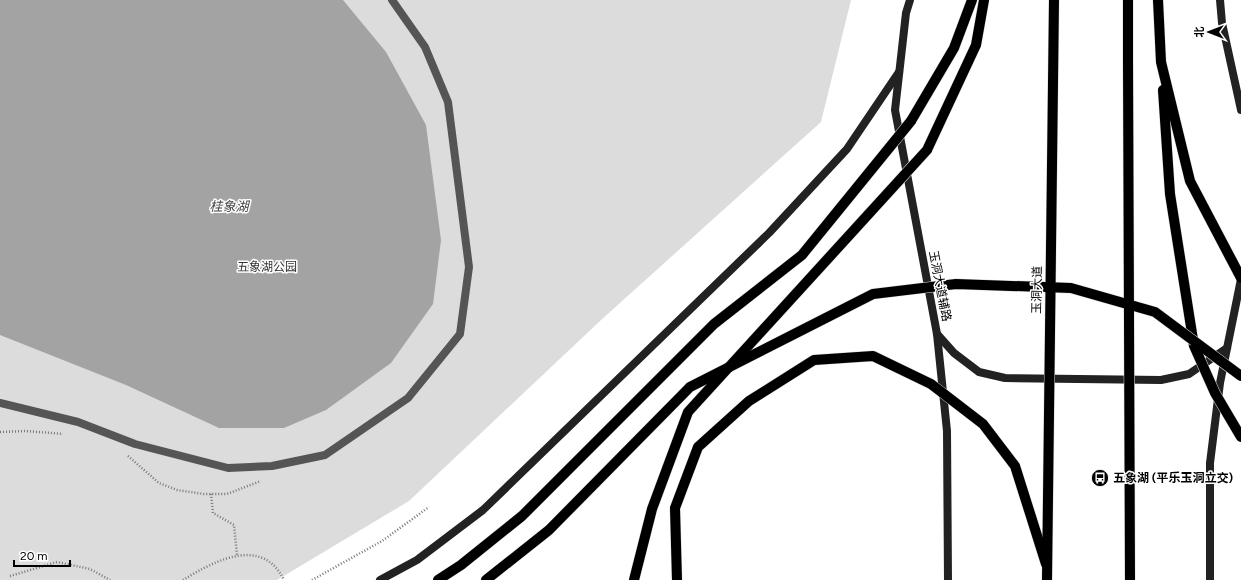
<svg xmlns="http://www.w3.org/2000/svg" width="1241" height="580" viewBox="0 0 1241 580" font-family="Figtree,'Noto Sans SC',sans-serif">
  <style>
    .green { fill: #dcdcdc }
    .water { fill: #a3a3a3 }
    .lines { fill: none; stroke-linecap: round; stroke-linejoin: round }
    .primary-casing { stroke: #dbdbdb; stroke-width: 11 }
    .path { stroke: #777; stroke-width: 2.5; stroke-dasharray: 1 2; stroke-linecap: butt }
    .lane { stroke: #555; stroke-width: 8 }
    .secondary { stroke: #222; stroke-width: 8 }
    .primary { stroke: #000; stroke-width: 10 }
    .primary-bridge-casing { stroke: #dbdbdb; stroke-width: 11; stroke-linecap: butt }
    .primary-bridge { stroke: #000; stroke-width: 10 }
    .labels { text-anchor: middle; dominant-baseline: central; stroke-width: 3; stroke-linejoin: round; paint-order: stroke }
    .park-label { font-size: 12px; fill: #333; stroke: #fff }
    .street-label { font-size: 12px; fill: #000; stroke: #fff }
    .poi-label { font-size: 12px; font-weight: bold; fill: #000; stroke: #fff; text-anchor: start }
    .water-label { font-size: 13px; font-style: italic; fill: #444; stroke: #fff }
  </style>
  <rect width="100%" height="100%" fill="#fff"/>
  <polygon class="green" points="0,0 851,0 821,122 601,320 409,501 277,580 0,580"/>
  <polygon class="water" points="0,0 343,0 386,52 426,125 441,240 433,304 391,363 326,410 284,428 219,428 126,385 0,335"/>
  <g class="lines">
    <defs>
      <g id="primary">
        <polyline points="1128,0 1128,60"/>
        <polyline points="1158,0 1161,62 1190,181 1241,278"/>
        <polyline points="1163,90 1170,194 1194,346"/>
        <polyline points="911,121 954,48 972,0"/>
        <polyline points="927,150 976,45 984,0"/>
        <polyline points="486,580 549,530 690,387"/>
      </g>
    </defs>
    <use href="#primary" class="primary-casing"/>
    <g class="path">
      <polyline points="0,432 26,431 63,434"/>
      <polyline points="128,456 159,483 177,490 204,494 227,494 261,481"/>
      <polyline points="211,494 213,513 234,525 237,555"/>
      <polyline points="10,576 57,562 90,569 110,580"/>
      <path d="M183,580C214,561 262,535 284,580"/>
      <polyline points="312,580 382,541 429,507"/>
    </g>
    <polyline class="lane" points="0,403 78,422 135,444 228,468 272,466 325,455 408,398 460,334 469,267 448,102 425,47 392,0"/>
    <g class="secondary">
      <polyline points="910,0 906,13 895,110 937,334 947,431 948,580"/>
      <polyline points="1220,0 1222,23 1241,110"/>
      <polyline points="937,334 954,353 979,372 1005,378 1161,380 1189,374 1227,348"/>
      <polyline points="380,580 417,560 483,510 769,233 847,149 899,72"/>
      <polyline points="1210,580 1210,463 1220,383 1241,279"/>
    </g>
    <use href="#primary" class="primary"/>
    <defs>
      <g id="primary-bridge">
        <polyline points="1128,60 1130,580"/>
        <polyline points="1195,348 1215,393 1241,437"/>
        <polyline points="690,387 873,294 956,284 1071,288 1155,312 1241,376"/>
        <polyline points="438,580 461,565 522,516 714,324 802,255 911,121"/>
        <polyline points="634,580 652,509 688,412 927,150"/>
        <polyline points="677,580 675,508 698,447 749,401 814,360 873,356 931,384 983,424 1015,466 1046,564"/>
        <polyline points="1047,580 1054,0"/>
      </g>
    </defs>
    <use href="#primary-bridge" class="primary-bridge-casing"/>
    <use href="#primary-bridge" class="primary-bridge"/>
  </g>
  <defs>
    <symbol id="bus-disc" viewBox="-11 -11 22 22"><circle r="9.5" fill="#000" stroke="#fff"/><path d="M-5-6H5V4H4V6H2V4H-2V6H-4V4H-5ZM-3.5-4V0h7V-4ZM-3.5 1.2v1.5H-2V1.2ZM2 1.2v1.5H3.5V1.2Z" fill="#fff"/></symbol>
  </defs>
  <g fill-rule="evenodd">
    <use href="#bus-disc" x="1090" y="468" width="20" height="20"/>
  </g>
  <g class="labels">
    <g class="park-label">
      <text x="267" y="267">五象湖公园</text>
    </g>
    <g class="street-label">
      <text transform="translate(940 286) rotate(79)">玉洞大道辅路</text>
      <text transform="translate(1037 290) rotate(-89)">玉洞大道</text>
    </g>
    <g class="poi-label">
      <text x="1113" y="478">五象湖 (平乐玉洞立交)</text>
    </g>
    <g class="water-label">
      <text x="229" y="206">桂象湖</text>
    </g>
  </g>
  <g transform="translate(1209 32) rotate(270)" stroke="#ffffff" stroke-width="3" paint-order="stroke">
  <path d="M0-3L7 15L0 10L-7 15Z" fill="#000000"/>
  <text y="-6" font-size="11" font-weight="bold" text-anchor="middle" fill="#000000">北</text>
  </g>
  <path d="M14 560v6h56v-6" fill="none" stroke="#000000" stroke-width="2"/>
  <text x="20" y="560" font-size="12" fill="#000000" stroke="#ffffff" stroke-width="3" paint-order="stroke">20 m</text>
</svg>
